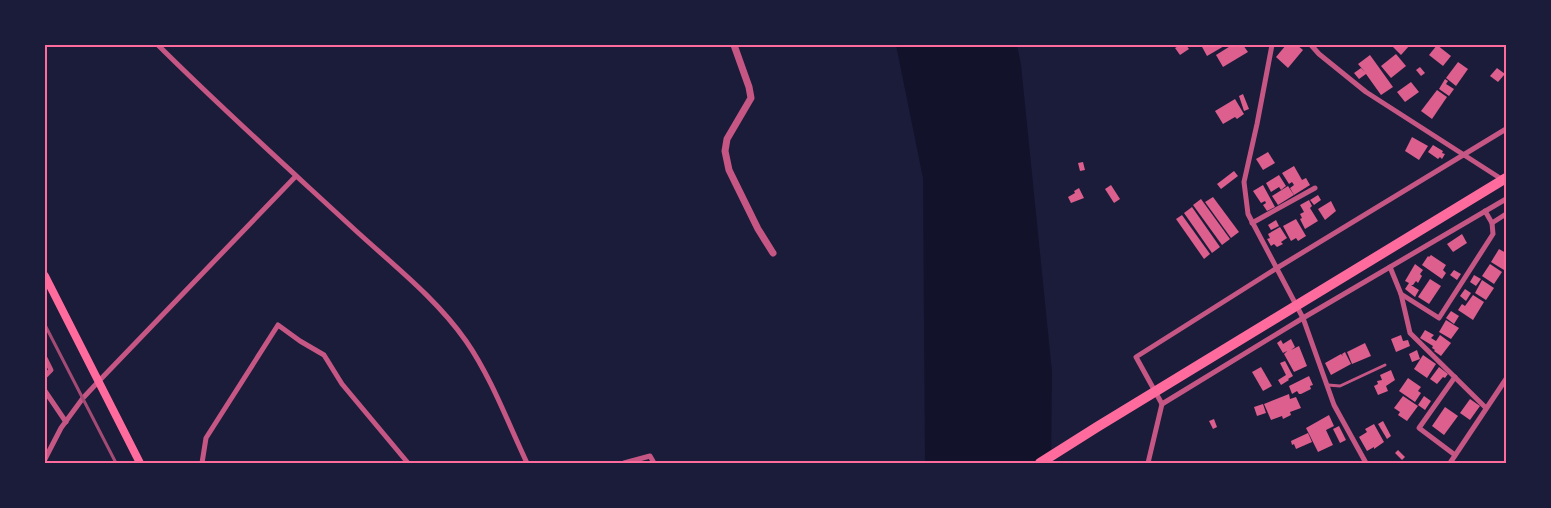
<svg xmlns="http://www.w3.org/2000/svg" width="1551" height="508" viewBox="0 0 1551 508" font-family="Signika,sans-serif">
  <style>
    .water { fill: #12122b }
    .building { fill: #dd5f8e }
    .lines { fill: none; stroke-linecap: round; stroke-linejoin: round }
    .service { stroke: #c65784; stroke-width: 3 }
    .minor { stroke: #c65784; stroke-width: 5 }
    .tertiary { stroke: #c65784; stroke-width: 7 }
    .secondary { stroke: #ff6b9d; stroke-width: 8 }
    .motorway { stroke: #ff6b9d; stroke-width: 10 }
    .rail { stroke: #a44b75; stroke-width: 3 }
    .neatline { fill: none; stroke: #ff6b9d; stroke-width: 2 }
  </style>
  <rect width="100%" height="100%" fill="#1b1b3a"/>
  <polygon class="water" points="896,45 1017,45 1021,65 1052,372 1051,463 925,463 923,178"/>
  <g class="building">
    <polygon points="1180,45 1186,45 1189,49 1180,55 1175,48"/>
    <polygon points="1201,45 1226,45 1207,56"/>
    <polygon points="1232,45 1243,45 1248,52 1223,67 1216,55"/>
    <polygon points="1286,45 1297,45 1303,50 1288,68 1276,57"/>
    <polygon points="1391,45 1410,45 1401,55"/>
    <polygon points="1437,45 1451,56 1443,66 1429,55"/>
    <polygon points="1396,54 1406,66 1391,78 1381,66"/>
    <polygon points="1370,55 1393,87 1381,95 1366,74 1359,79 1354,73 1361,68 1365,72 1358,64"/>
    <polygon points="1458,62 1468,69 1456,86 1446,78"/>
    <polygon points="1420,67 1425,73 1421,76 1416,70"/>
    <polygon points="1497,68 1505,74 1498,82 1490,76"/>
    <polygon points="1445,79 1448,81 1446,84 1454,89 1449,96 1439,89"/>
    <polygon points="1411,82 1419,92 1405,102 1397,92"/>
    <polygon points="1437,90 1447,97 1432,119 1421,111"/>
    <polygon points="1243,94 1249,109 1244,111 1239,96"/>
    <polygon points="1235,99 1244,114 1237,119 1235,117 1223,124 1215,111"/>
    <polygon points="1412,137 1428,146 1419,160 1405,151"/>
    <polygon points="1433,145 1443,151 1442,153 1445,154 1442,159 1440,157 1438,159 1428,152"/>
    <polygon points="1268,152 1275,163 1263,170 1256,159"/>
    <polygon points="1083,162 1085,170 1080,171 1078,163"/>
    <polygon points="1294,166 1302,180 1306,178 1310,185 1294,195 1290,188 1294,185 1292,182 1289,184 1282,173"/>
    <polygon points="1234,171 1238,176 1221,189 1217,184"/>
    <polygon points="1279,175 1286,186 1281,190 1279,187 1271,192 1266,183"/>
    <polygon points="1111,185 1120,199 1114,203 1105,189"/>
    <polygon points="1263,185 1275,207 1267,211 1263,205 1266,203 1265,201 1261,203 1253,191"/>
    <polygon points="1288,186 1294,195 1278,205 1272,196"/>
    <polygon points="1079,188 1084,198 1071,203 1068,197 1075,193 1074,191"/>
    <polygon points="1318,195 1321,200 1314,205 1310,200"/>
    <polygon points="1213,197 1239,232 1231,238 1205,202"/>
    <polygon points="1201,199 1230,239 1222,245 1193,205"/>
    <polygon points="1309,200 1312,206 1310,208 1318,221 1305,229 1300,219 1302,218 1300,214 1304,212 1300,205"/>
    <polygon points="1331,201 1336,211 1325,220 1318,209"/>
    <polygon points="1192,207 1220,247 1212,253 1184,213"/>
    <polygon points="1182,215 1210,254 1204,259 1176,219"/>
    <polygon points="1296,219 1306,236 1298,241 1296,238 1291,241 1283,226"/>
    <polygon points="1276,220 1279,226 1271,230 1268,225"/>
    <polygon points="1280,227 1287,238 1281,242 1283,244 1277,247 1274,244 1271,246 1267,239 1270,238 1268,234"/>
    <polygon points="1462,234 1467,243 1453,252 1447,244"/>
    <polygon points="1499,249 1506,253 1506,268 1504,270 1491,262"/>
    <polygon points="1431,255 1446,265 1443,270 1446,273 1442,279 1422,265 1428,256 1429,257"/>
    <polygon points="1415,264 1423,270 1420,274 1422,276 1418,283 1416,281 1413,285 1411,285 1419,290 1415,297 1405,289 1409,283 1405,281"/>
    <polygon points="1490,264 1502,272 1494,284 1482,276"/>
    <polygon points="1454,270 1461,274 1457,280 1450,275"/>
    <polygon points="1474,275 1481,279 1476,286 1470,282"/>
    <polygon points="1430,279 1441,286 1429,304 1418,297"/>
    <polygon points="1482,280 1494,288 1486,300 1475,293"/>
    <polygon points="1465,289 1471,293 1466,301 1460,296"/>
    <polygon points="1473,295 1484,302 1473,320 1458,310 1462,304 1465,306"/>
    <polygon points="1451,311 1459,316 1454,324 1446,318"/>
    <polygon points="1446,320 1459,328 1451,339 1439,332"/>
    <polygon points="1425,330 1434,335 1431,338 1436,341 1440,335 1451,343 1441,356 1434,351 1435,350 1432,348 1433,346 1420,338"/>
    <polygon points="1401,335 1403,341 1408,340 1410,346 1396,352 1391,339"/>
    <polygon points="1291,339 1295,347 1291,350 1299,346 1307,366 1294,372 1284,354 1287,351 1283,353 1277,343 1281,340 1283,344"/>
    <polygon points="1365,343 1371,356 1352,364 1347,352"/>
    <polygon points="1417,350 1420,359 1412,362 1409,354"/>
    <polygon points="1345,352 1351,364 1331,375 1325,363 1341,354 1343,356 1342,354"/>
    <polygon points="1423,355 1436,364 1427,378 1414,369"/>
    <polygon points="1285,361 1293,376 1288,379 1289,380 1281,385 1278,380 1286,375 1280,363"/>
    <polygon points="1261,367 1272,386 1263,391 1252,372"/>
    <polygon points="1439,367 1448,374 1445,378 1443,377 1437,384 1430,379"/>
    <polygon points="1391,370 1395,380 1386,386 1388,391 1378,395 1374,386 1378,384 1377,381 1382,380 1380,375"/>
    <polygon points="1309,376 1313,385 1310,386 1311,389 1301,394 1299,394 1297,391 1292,394 1289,386"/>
    <polygon points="1408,378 1421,387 1418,391 1421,393 1415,402 1399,391"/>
    <polygon points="1289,394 1290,399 1296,397 1301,408 1290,412 1291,415 1283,419 1282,416 1271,420 1264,404"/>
    <polygon points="1403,396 1418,406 1407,421 1398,415 1400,412 1394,408"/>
    <polygon points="1424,396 1431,401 1425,410 1418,405"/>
    <polygon points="1470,399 1480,406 1470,420 1460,413"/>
    <polygon points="1263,404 1266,413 1257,416 1254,407"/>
    <polygon points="1445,407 1458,416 1444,435 1432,426"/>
    <polygon points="1329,415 1334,426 1326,430 1333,445 1318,452 1306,428"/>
    <polygon points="1214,419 1217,427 1213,429 1209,421"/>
    <polygon points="1383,421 1391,436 1387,439 1378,424"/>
    <polygon points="1374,424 1384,442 1374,449 1374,447 1367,451 1359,437 1367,432 1365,429"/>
    <polygon points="1339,426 1346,440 1340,443 1333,429"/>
    <polygon points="1308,433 1312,442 1296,449 1294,444 1292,445 1291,441 1293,440"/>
    <polygon points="1398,450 1405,457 1402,460 1395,453"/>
  </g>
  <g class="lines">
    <polyline class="service" points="1328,385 1340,386 1385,365"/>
    <g class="minor">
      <path d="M158,45C221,108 288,168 354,229C392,264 436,298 466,341C491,377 508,423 527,463"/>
      <polyline points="1272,45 1257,124 1244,182 1248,214 1303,318 1334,405 1366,463"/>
      <polyline points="1311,45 1319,54 1366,92 1503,180"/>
      <polyline points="1506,129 1277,268 1136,357 1162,404 1303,318 1506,199"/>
      <polyline points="1252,223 1315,188"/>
      <polyline points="1492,223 1506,214"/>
      <polyline points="1390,267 1401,294 1439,318 1493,234 1492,223 1485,211"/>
      <polyline points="1401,294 1410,333 1486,408"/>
      <polyline points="45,358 51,370 45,376"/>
      <polyline points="45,391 66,422"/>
      <polyline points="1455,455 1419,428 1455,377"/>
      <polyline points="45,459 61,428 83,398 98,382 296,176"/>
      <polyline points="202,463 206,438 278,325 300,341 324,355 342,384 408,463"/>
      <polyline points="624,463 650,456 654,463"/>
      <polyline points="1148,463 1162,404"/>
      <polyline points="1450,463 1506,379"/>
    </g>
    <polyline class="tertiary" points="734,45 749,87 751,98 727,139 725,151 729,170 758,229 773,253"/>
    <polyline class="secondary" points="45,276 140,463"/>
    <polyline class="motorway" points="1040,463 1097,427 1506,178"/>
    <polyline class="rail" points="45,325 116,463"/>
  </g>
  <rect width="1551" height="508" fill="none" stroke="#1b1b3a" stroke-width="92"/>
  <rect x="46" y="46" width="1459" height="416" class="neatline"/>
</svg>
